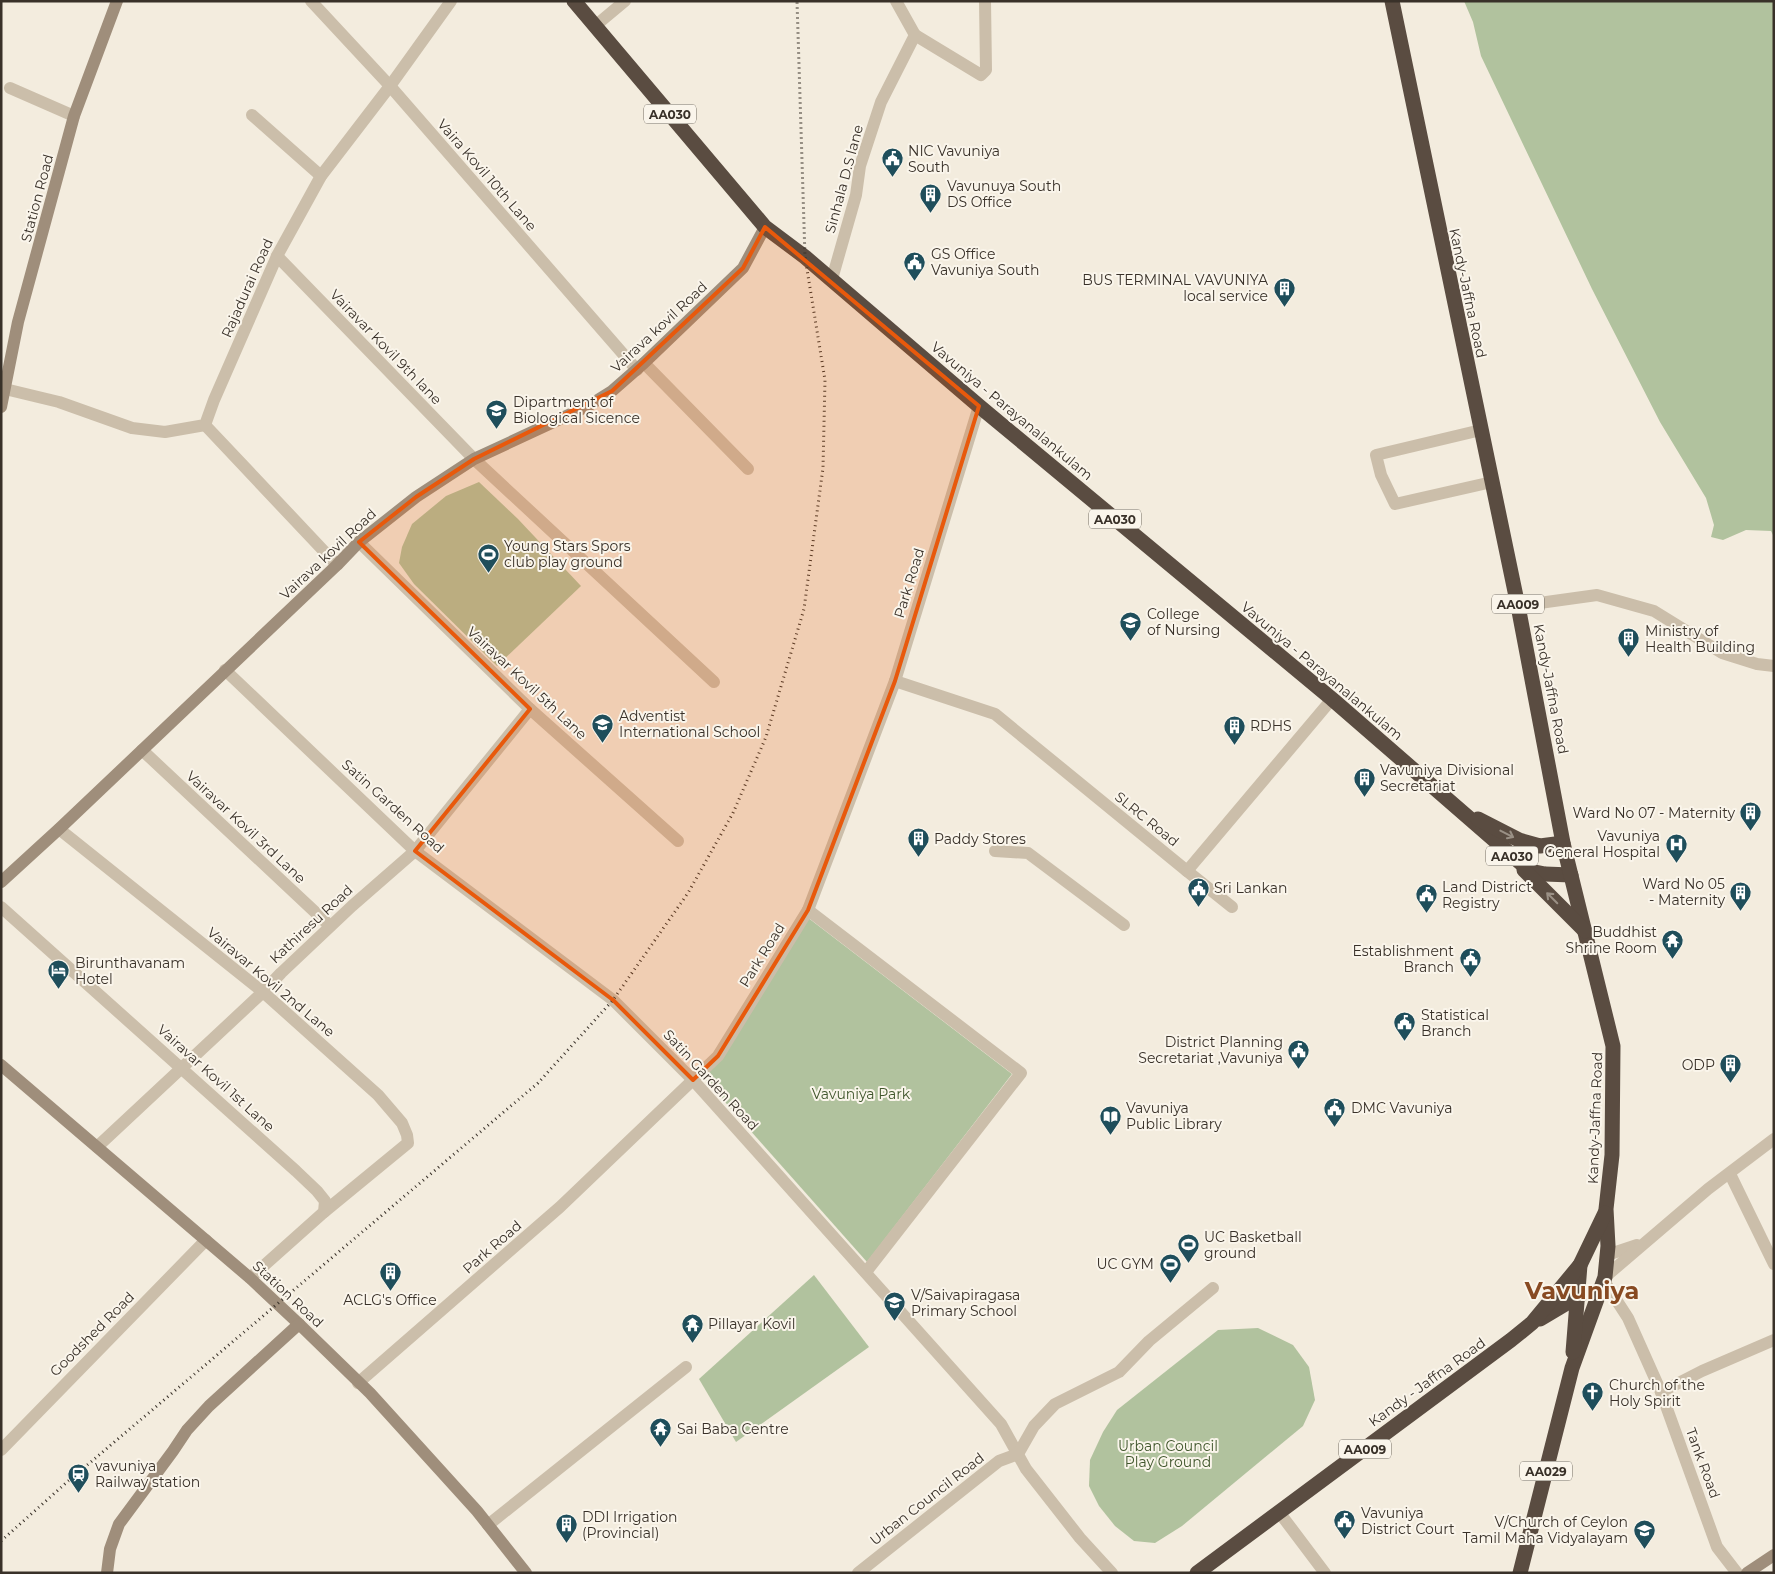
<svg xmlns="http://www.w3.org/2000/svg" width="1775" height="1574" viewBox="0 0 1775 1574" font-family="Montserrat,sans-serif">
  <style>
    .green { fill: #b1c29e }
    .lines { fill: none; stroke-linecap: round; stroke-linejoin: round }
    .street { stroke: #cbbeaa; stroke-width: 12 }
    .secondary { stroke: #9f8e7b; stroke-width: 12 }
    .highway { stroke: #5a4c41; stroke-width: 15 }
    .rail { stroke: #393129; stroke-width: 3; stroke-dasharray: 1 4; stroke-linecap: butt }
    .oneway { stroke: #9a9085 }
    .marked { fill: #e8590c; fill-opacity: 0.2; stroke: #e8590c; stroke-width: 4; stroke-linejoin: round }
    .labels { text-anchor: middle; dominant-baseline: central; stroke-width: 4; stroke-linejoin: round; paint-order: stroke }
    .shield { fill: #faf5eb; stroke: #736c63; stroke-width: 1 }
    .shield-label { font-size: 12px; font-weight: bold; fill: #393129 }
    .poi-label { font-size: 14px; fill: #393129; stroke: #faf5eb; text-anchor: start }
    .street-label { font-size: 14px; fill: #393129; stroke: #faf5eb }
    .park-label { font-size: 14px; fill: #41572d; stroke: #faf5eb }
    .town-label { font-size: 24px; font-weight: bold; fill: #884a22; stroke: #faf5eb }
  </style>
  <rect width="100%" height="100%" fill="#f3ecde"/>
  <g class="green">
    <polygon points="1464,1 1774,1 1774,537 1771,531 1746,530 1723,540 1711,537 1714,525 1706,498 1660,422 1592,289 1481,56 1473,22"/>
    <polygon points="479,482 518,519 581,586 497,666 414,584 399,563 402,547 412,524 446,496"/>
    <polygon points="807,917 1012,1074 867,1262 701,1075"/>
    <polygon points="814,1275 869,1347 736,1442 699,1379"/>
    <polygon points="1258,1328 1293,1345 1309,1367 1315,1400 1303,1426 1182,1526 1155,1543 1134,1541 1115,1526 1099,1506 1089,1486 1090,1460 1103,1432 1117,1410 1218,1330"/>
  </g>
  <g class="lines">
    <g class="street">
      <polyline points="311,1 390,86 637,370"/>
      <polyline points="595,26 625,1"/>
      <polyline points="915,35 981,75 986,70 985,1"/>
      <polyline points="10,88 74,116"/>
      <polyline points="252,115 321,176"/>
      <polyline points="277,256 474,459 714,682"/>
      <polyline points="832,279 856,195 860,166 881,102 915,35 896,1"/>
      <polyline points="644,363 748,469"/>
      <polyline points="5,389 59,402 132,428 165,432 205,425 214,400 277,256 321,176 390,86 451,1"/>
      <polyline points="205,425 337,565"/>
      <polyline points="1481,430 1376,455 1381,475 1395,504 1492,482"/>
      <polyline points="359,542 530,709 678,841"/>
      <polyline points="1518,606 1597,595 1654,611 1722,653 1757,664 1774,666"/>
      <polyline points="225,670 415,851 613,1000 693,1080 1001,1424 1026,1469 1080,1538 1112,1573"/>
      <polyline points="895,681 995,714 1187,871 1332,699"/>
      <polyline points="142,750 330,926"/>
      <polyline points="59,829 263,992 378,1095 402,1123 407,1135 408,1143 324,1212"/>
      <polyline points="995,851 1028,853 1124,925"/>
      <polyline points="1187,871 1232,907"/>
      <polyline points="1,907 296,1171 317,1191 325,1201 324,1212 250,1278"/>
      <polyline points="808,910 1021,1073 866,1272"/>
      <polyline points="97,1147 263,992 281,973 352,906 415,851 530,709"/>
      <polyline points="1730,1174 1774,1264"/>
      <polyline points="1607,1255 1637,1245"/>
      <polyline points="1605,1277 1708,1189 1774,1139"/>
      <polyline points="1604,1281 1628,1318 1661,1392 1717,1547 1737,1573"/>
      <polyline points="358,1383 560,1207 718,1056 808,910 895,681 979,406"/>
      <polyline points="1661,1392 1702,1371 1774,1340"/>
      <polyline points="1,1450 206,1240"/>
      <polyline points="1279,1512 1325,1573"/>
      <polyline points="488,1525 686,1367"/>
      <polyline points="858,1573 999,1461 1018,1454 1034,1426 1055,1404 1119,1372 1149,1341 1213,1288"/>
    </g>
    <g class="secondary">
      <polyline points="1,407 18,322 74,116 117,1"/>
      <polyline points="1,882 59,829 337,565 359,542 416,497 474,459 588,406 612,391 644,363 743,268 765,227"/>
      <polyline points="1,1065 250,1278 299,1324 370,1393 477,1511 526,1573"/>
      <polyline points="107,1573 110,1549 119,1524 173,1451 187,1430 209,1406 299,1324"/>
      <polyline points="1747,1573 1774,1555"/>
    </g>
    <g class="highway">
      <polyline points="574,1 765,227 805,257 979,406 1332,699 1530,871 1545,874 1571,875"/>
      <polyline points="1392,1 1518,606 1563,843 1613,1046 1612,1155 1606,1209 1608,1246 1605,1277 1572,1368 1520,1573"/>
      <polyline points="1478,819 1519,840 1540,846 1563,843"/>
      <polyline points="1524,870 1585,931"/>
      <polyline points="1540,1319 1582,1294"/>
      <polyline points="1573,1352 1580,1265"/>
      <polyline points="1197,1573 1511,1340 1532,1323 1580,1265 1605,1213"/>
    </g>
    <polyline class="rail" points="1,1541 66,1483 538,1083 613,1000 688,893 733,813 766,737 804,609 823,468 825,380 805,257 797,1"/>
  </g>
  <defs><path id="oneway-shaft" d="M-6 0H5M1.5-3L5.5 0L1.5 3" fill="none" stroke-width="1.6" stroke-linecap="round" stroke-linejoin="round" transform="scale(1.25)"/></defs>
  <g class="oneway">
    <use href="#oneway-shaft" transform="translate(1507 834) rotate(27)"/>
    <use href="#oneway-shaft" transform="translate(1552 898) rotate(-135)"/>
  </g>
  <path class="marked" d="M765,227L979,406L895,681L808,910L718,1056L693,1080L613,1000L415,851L530,709L359,542L416,497L474,459L612,391L743,268Z"/>
  <defs>
    <symbol id="civic-pin" viewBox="-11 -11 22 30"><path d="M0 17L-7.5 6A9.5 9.5 0 1 1 7.5 6Z" fill="#1f4e5b" stroke="#faf5eb"/><path d="M-.6-6.5H3V-4.5H.6V-3L4-1V1h2V6H-6V1h2V-1L-.6-3ZM-1.2 2.5V6h2.4V2.5Z" fill="#fff"/></symbol>
    <symbol id="building-pin" viewBox="-11 -11 22 30"><path d="M0 17L-7.5 6A9.5 9.5 0 1 1 7.5 6Z" fill="#1f4e5b" stroke="#faf5eb"/><path d="M-4-6H4V6H1V3H-1V6H-4ZM-2.5-4.3h1.7v1.8h-1.7ZM.8-4.3h1.7v1.8H.8ZM-2.5-1h1.7V.8h-1.7ZM.8-1h1.7V.8H.8Z" fill="#fff"/></symbol>
    <symbol id="university-pin" viewBox="-11 -11 22 30"><path d="M0 17L-7.5 6A9.5 9.5 0 1 1 7.5 6Z" fill="#1f4e5b" stroke="#faf5eb"/><path d="M0-5L7-2L0 1L-7-2ZM-4 1L0 2.5L4 1V4Q0 6-4 4Z" fill="#fff"/></symbol>
    <symbol id="stadium-pin" viewBox="-11 -11 22 30"><path d="M0 17L-7.5 6A9.5 9.5 0 1 1 7.5 6Z" fill="#1f4e5b" stroke="#faf5eb"/><path d="M0-5a6.5 5 0 1 0 0 10a6.5 5 0 1 0 0-10ZM-3.5-1.8h7v3.6h-7Z" fill="#fff"/></symbol>
    <symbol id="school-pin" viewBox="-11 -11 22 30"><path d="M0 17L-7.5 6A9.5 9.5 0 1 1 7.5 6Z" fill="#1f4e5b" stroke="#faf5eb"/><path d="M0-5L7-2L0 1L-7-2ZM-4 1L0 2.5L4 1V4Q0 6-4 4Z" fill="#fff"/></symbol>
    <symbol id="hospital-pin" viewBox="-11 -11 22 30"><path d="M0 17L-7.5 6A9.5 9.5 0 1 1 7.5 6Z" fill="#1f4e5b" stroke="#faf5eb"/><path d="M-5-5h3v3.5h4V-5h3V5h-3V1.5h-4V5h-3Z" fill="#fff"/></symbol>
    <symbol id="temple-pin" viewBox="-11 -11 22 30"><path d="M0 17L-7.5 6A9.5 9.5 0 1 1 7.5 6Z" fill="#1f4e5b" stroke="#faf5eb"/><path d="M0-6L5-2H3V0L6.5 2.5H4V6H1.5V3h-3V6H-4V2.5H-6.5L-3 0V-2H-5Z" fill="#fff"/></symbol>
    <symbol id="hotel-pin" viewBox="-11 -11 22 30"><path d="M0 17L-7.5 6A9.5 9.5 0 1 1 7.5 6Z" fill="#1f4e5b" stroke="#faf5eb"/><path d="M-6-4.5h1.5V1H6V5H4.5V3h-9V5H-6ZM-4 0a1.8 1.8 0 1 1 3.6 0ZM.5 0V-2.5h3Q6-2.5 6 0Z" fill="#fff"/></symbol>
    <symbol id="library-pin" viewBox="-11 -11 22 30"><path d="M0 17L-7.5 6A9.5 9.5 0 1 1 7.5 6Z" fill="#1f4e5b" stroke="#faf5eb"/><path d="M-6-4Q-3-5.5-.7-3.5V5Q-3 3-6 4ZM6-4Q3-5.5 .7-3.5V5Q3 3 6 4Z" fill="#fff"/></symbol>
    <symbol id="church-pin" viewBox="-11 -11 22 30"><path d="M0 17L-7.5 6A9.5 9.5 0 1 1 7.5 6Z" fill="#1f4e5b" stroke="#faf5eb"/><path d="M-1.2-6h2.4v3.5h3.3v2.4h-3.3V6h-2.4V-.1h-3.3v-2.4h3.3Z" fill="#fff"/></symbol>
    <symbol id="station-pin" viewBox="-11 -11 22 30"><path d="M0 17L-7.5 6A9.5 9.5 0 1 1 7.5 6Z" fill="#1f4e5b" stroke="#faf5eb"/><path d="M-3-6H3Q5-6 5-4V2Q5 4 3 4L4.5 6H3L1.5 4h-3L-3 6H-4.5L-3 4Q-5 4-5 2V-4Q-5-6-3-6ZM-3.5-4v3h7v-3ZM-3.5 1v1.5H-2V1ZM2 1v1.5H3.5V1Z" fill="#fff"/></symbol>
  </defs>
  <g fill-rule="evenodd">
    <use href="#civic-pin" x="880" y="146" width="25" height="34"/>
    <use href="#building-pin" x="918" y="182" width="25" height="34"/>
    <use href="#civic-pin" x="902" y="250" width="25" height="34"/>
    <use href="#building-pin" x="1272" y="276" width="25" height="34"/>
    <use href="#university-pin" x="484" y="398" width="25" height="34"/>
    <use href="#stadium-pin" x="476" y="542" width="25" height="34"/>
    <use href="#university-pin" x="1118" y="610" width="25" height="34"/>
    <use href="#building-pin" x="1616" y="626" width="25" height="34"/>
    <use href="#school-pin" x="590" y="712" width="25" height="34"/>
    <use href="#building-pin" x="1222" y="714" width="25" height="34"/>
    <use href="#building-pin" x="1352" y="766" width="25" height="34"/>
    <use href="#building-pin" x="1738" y="800" width="25" height="34"/>
    <use href="#building-pin" x="906" y="826" width="25" height="34"/>
    <use href="#hospital-pin" x="1664" y="832" width="25" height="34"/>
    <use href="#civic-pin" x="1186" y="876" width="25" height="34"/>
    <use href="#building-pin" x="1728" y="880" width="25" height="34"/>
    <use href="#civic-pin" x="1414" y="882" width="25" height="34"/>
    <use href="#temple-pin" x="1660" y="928" width="25" height="34"/>
    <use href="#civic-pin" x="1458" y="946" width="25" height="34"/>
    <use href="#hotel-pin" x="46" y="958" width="25" height="34"/>
    <use href="#civic-pin" x="1392" y="1010" width="25" height="34"/>
    <use href="#civic-pin" x="1286" y="1038" width="25" height="34"/>
    <use href="#building-pin" x="1718" y="1052" width="25" height="34"/>
    <use href="#civic-pin" x="1322" y="1096" width="25" height="34"/>
    <use href="#library-pin" x="1098" y="1104" width="25" height="34"/>
    <use href="#stadium-pin" x="1176" y="1232" width="25" height="34"/>
    <use href="#stadium-pin" x="1158" y="1252" width="25" height="34"/>
    <use href="#building-pin" x="378" y="1260" width="25" height="34"/>
    <use href="#school-pin" x="882" y="1290" width="25" height="34"/>
    <use href="#temple-pin" x="680" y="1312" width="25" height="34"/>
    <use href="#church-pin" x="1580" y="1380" width="25" height="34"/>
    <use href="#temple-pin" x="648" y="1416" width="25" height="34"/>
    <use href="#station-pin" x="66" y="1462" width="25" height="34"/>
    <use href="#civic-pin" x="1332" y="1508" width="25" height="34"/>
    <use href="#building-pin" x="554" y="1512" width="25" height="34"/>
    <use href="#school-pin" x="1632" y="1518" width="25" height="34"/>
  </g>
  <g class="labels">
    <g class="shield">
      <rect x="644" y="104.5" width="52" height="19" rx="4"/>
      <rect x="1089" y="509.5" width="52" height="19" rx="4"/>
      <rect x="1492" y="594.5" width="52" height="19" rx="4"/>
      <rect x="1486" y="846.5" width="52" height="19" rx="4"/>
      <rect x="1339" y="1439.5" width="52" height="19" rx="4"/>
      <rect x="1520" y="1461.5" width="52" height="19" rx="4"/>
    </g>
    <g class="shield-label">
      <text x="670" y="114">AA030</text>
      <text x="1115" y="519">AA030</text>
      <text x="1518" y="604">AA009</text>
      <text x="1512" y="856">AA030</text>
      <text x="1365" y="1449">AA009</text>
      <text x="1546" y="1471">AA029</text>
    </g>
    <g class="poi-label">
      <text x="908" y="151">NIC Vavuniya<tspan x="908" dy="16">South</tspan></text>
      <text x="947" y="186">Vavunuya South<tspan x="947" dy="16">DS Office</tspan></text>
      <text x="931" y="254">GS Office<tspan x="931" dy="16">Vavuniya South</tspan></text>
      <text x="1268" y="280" text-anchor="end">BUS TERMINAL VAVUNIYA<tspan x="1268" dy="16">local service</tspan></text>
      <text x="513" y="402">Dipartment of<tspan x="513" dy="16">Biological Sicence</tspan></text>
      <text x="504" y="546">Young Stars Spors<tspan x="504" dy="16">club play ground</tspan></text>
      <text x="1147" y="614">College<tspan x="1147" dy="16">of Nursing</tspan></text>
      <text x="1645" y="631">Ministry of<tspan x="1645" dy="16">Health Building</tspan></text>
      <text x="619" y="716">Adventist<tspan x="619" dy="16">International School</tspan></text>
      <text x="1250" y="726">RDHS</text>
      <text x="1380" y="770">Vavuniya Divisional<tspan x="1380" dy="16">Secretariat</tspan></text>
      <text x="1735" y="813" text-anchor="end">Ward No 07 - Maternity</text>
      <text x="1660" y="836" text-anchor="end">Vavuniya<tspan x="1660" dy="16">General Hospital</tspan></text>
      <text x="934" y="839">Paddy Stores</text>
      <text x="1725" y="884" text-anchor="end">Ward No 05<tspan x="1725" dy="16">- Maternity</tspan></text>
      <text x="1442" y="887">Land District<tspan x="1442" dy="16">Registry</tspan></text>
      <text x="1214" y="888">Sri Lankan</text>
      <text x="1657" y="932" text-anchor="end">Buddhist<tspan x="1657" dy="16">Shrine Room</tspan></text>
      <text x="1454" y="951" text-anchor="end">Establishment<tspan x="1454" dy="16">Branch</tspan></text>
      <text x="75" y="963">Birunthavanam<tspan x="75" dy="16">Hotel</tspan></text>
      <text x="1421" y="1015">Statistical<tspan x="1421" dy="16">Branch</tspan></text>
      <text x="1283" y="1042" text-anchor="end">District Planning<tspan x="1283" dy="16">Secretariat ,Vavuniya</tspan></text>
      <text x="1715" y="1065" text-anchor="end">ODP</text>
      <text x="1126" y="1108">Vavuniya<tspan x="1126" dy="16">Public Library</tspan></text>
      <text x="1351" y="1108">DMC Vavuniya</text>
      <text x="1204" y="1237">UC Basketball<tspan x="1204" dy="16">ground</tspan></text>
      <text x="1154" y="1264" text-anchor="end">UC GYM</text>
      <text x="911" y="1295">V/Saivapiragasa<tspan x="911" dy="16">Primary School</tspan></text>
      <text x="390" y="1300" text-anchor="middle">ACLG's Office</text>
      <text x="708" y="1324">Pillayar Kovil</text>
      <text x="1609" y="1385">Church of the<tspan x="1609" dy="16">Holy Spirit</tspan></text>
      <text x="677" y="1429">Sai Baba Centre</text>
      <text x="95" y="1466">vavuniya<tspan x="95" dy="16">Railway station</tspan></text>
      <text x="1361" y="1513">Vavuniya<tspan x="1361" dy="16">District Court</tspan></text>
      <text x="582" y="1517">DDI Irrigation<tspan x="582" dy="16">(Provincial)</tspan></text>
      <text x="1628" y="1522" text-anchor="end">V/Church of Ceylon<tspan x="1628" dy="16">Tamil Maha Vidyalayam</tspan></text>
    </g>
    <g class="street-label">
      <text transform="translate(487 175) rotate(49)">Vaira Kovil 10th Lane</text>
      <text transform="translate(844 179) rotate(-75)">Sinhala D.S lane</text>
      <text transform="translate(37 198) rotate(-75)">Station Road</text>
      <text transform="translate(247 288) rotate(-66)">Rajadurai Road</text>
      <text transform="translate(1468 293) rotate(78)">Kandy-Jaffna Road</text>
      <text transform="translate(659 327) rotate(-43)">Vairava kovil Road</text>
      <text transform="translate(386 347) rotate(46)">Vairavar Kovil 9th lane</text>
      <text transform="translate(1012 411) rotate(40)">Vavuniya - Parayanalankulam</text>
      <text transform="translate(328 554) rotate(-43)">Vairava kovil Road</text>
      <text transform="translate(909 583) rotate(-73)">Park Road</text>
      <text transform="translate(1322 671) rotate(40)">Vavuniya - Parayanalankulam</text>
      <text transform="translate(527 683) rotate(43)">Vairavar Kovil 5th Lane</text>
      <text transform="translate(1551 689) rotate(79)">Kandy-Jaffna Road</text>
      <text transform="translate(393 806) rotate(42)">Satin Garden Road</text>
      <text transform="translate(1147 819) rotate(39)">SLRC Road</text>
      <text transform="translate(246 827) rotate(43)">Vairavar Kovil 3rd Lane</text>
      <text transform="translate(311 924) rotate(-43)">Kathiresu Road</text>
      <text transform="translate(762 955) rotate(-58)">Park Road</text>
      <text transform="translate(271 982) rotate(40)">Vairavar Kovil 2nd Lane</text>
      <text transform="translate(216 1078) rotate(42)">Vairavar Kovil 1st Lane</text>
      <text transform="translate(711 1080) rotate(47)">Satin Garden Road</text>
      <text transform="translate(1595 1118) rotate(-88)">Kandy-Jaffna Road</text>
      <text transform="translate(492 1247) rotate(-41)">Park Road</text>
      <text transform="translate(288 1294) rotate(43)">Station Road</text>
      <text transform="translate(92 1334) rotate(-45)">Goodshed Road</text>
      <text transform="translate(1427 1382) rotate(-36)">Kandy - Jaffna Road</text>
      <text transform="translate(1703 1463) rotate(70)">Tank Road</text>
      <text transform="translate(927 1499) rotate(-38)">Urban Council Road</text>
    </g>
    <g class="park-label">
      <text x="861" y="1094">Vavuniya Park</text>
      <text x="1168" y="1446">Urban Council<tspan x="1168" dy="16">Play Ground</tspan></text>
    </g>
    <g class="town-label">
      <text x="1582" y="1290">Vavuniya</text>
    </g>
  </g>
  <rect width="1775" height="1574" fill="none" stroke="#393129" stroke-width="5"/>
</svg>
